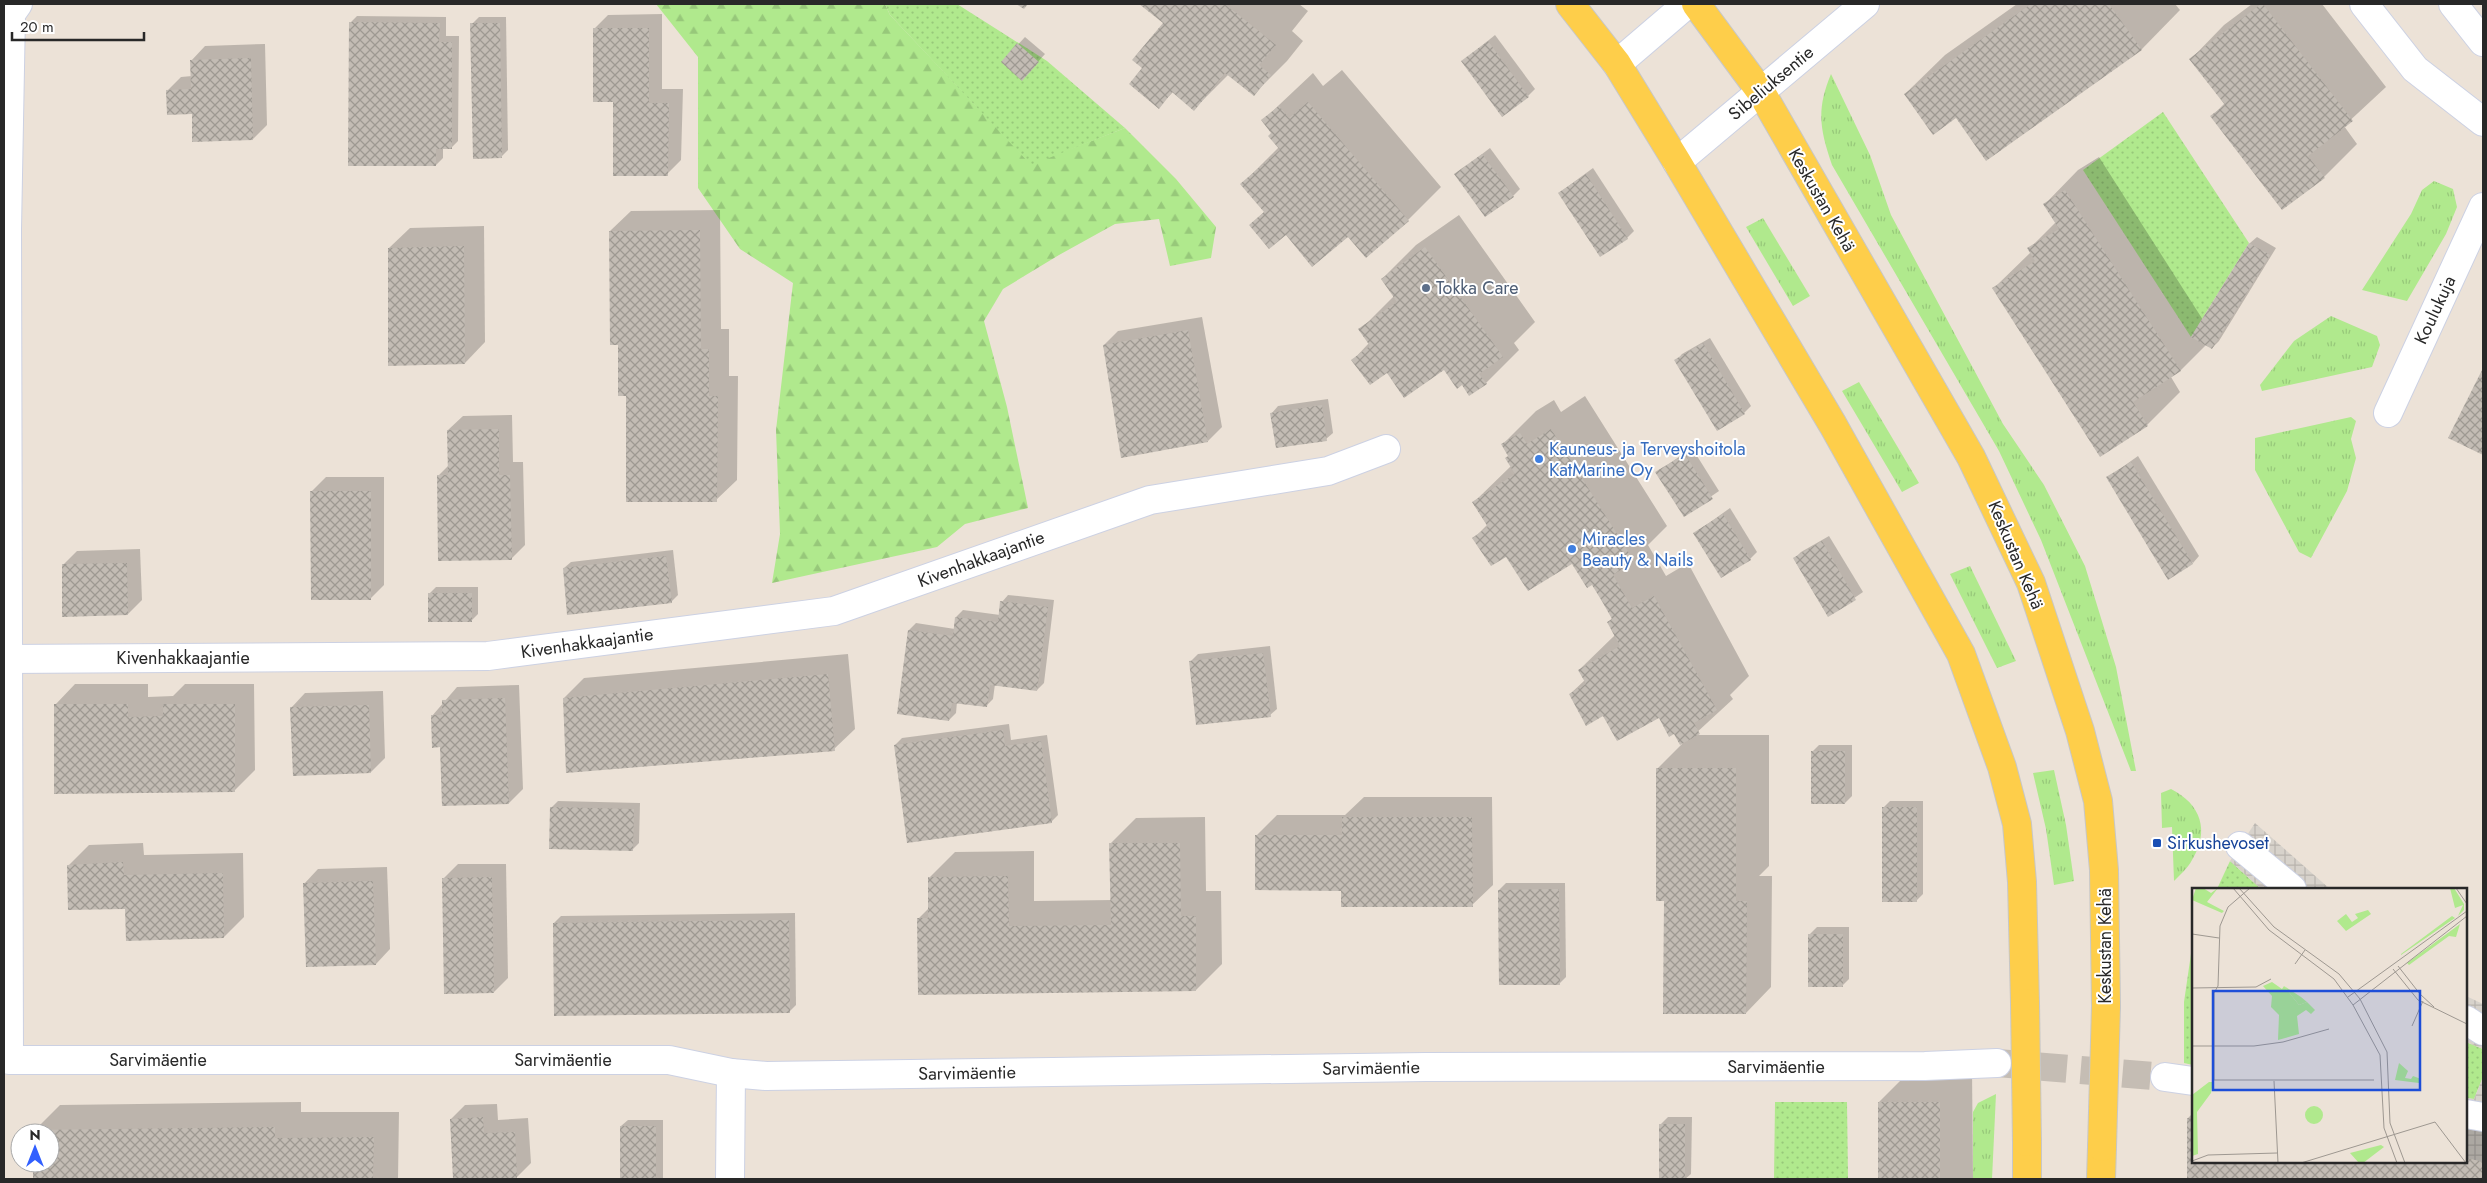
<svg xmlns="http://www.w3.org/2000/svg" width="2487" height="1183" viewBox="0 0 2487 1183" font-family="Jost,sans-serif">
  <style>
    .grass { fill: url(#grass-tufts) }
    .forest { fill: url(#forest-firs) }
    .park { fill: url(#park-dots) }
    .plaza { fill: url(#plaza-grid) }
    .shadow { fill: #0003 }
    .building { fill: url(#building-cross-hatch) }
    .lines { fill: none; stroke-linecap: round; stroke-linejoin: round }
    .minor-tunnel { stroke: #c5bdb4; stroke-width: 28; stroke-dasharray: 28 14; stroke-linecap: butt }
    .minor-casing { stroke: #ccd1e3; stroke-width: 30 }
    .major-casing { stroke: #c7c7c7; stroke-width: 30 }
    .minor { stroke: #fff; stroke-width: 28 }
    .major { stroke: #fece4a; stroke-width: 28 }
    .major-bridge-casing { stroke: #c7c7c7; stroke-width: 30; stroke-linecap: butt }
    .major-bridge { stroke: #fece4a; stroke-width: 28 }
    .service-dot { fill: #5c6f8a; stroke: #fff; stroke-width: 2 }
    .shop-dot { fill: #3f7fe0; stroke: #fff; stroke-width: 2 }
    .transit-dot { fill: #1a4fb4; stroke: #fff; stroke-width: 2 }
    .labels { text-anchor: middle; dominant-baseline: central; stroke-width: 4; stroke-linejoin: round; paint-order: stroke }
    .street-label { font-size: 18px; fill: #282828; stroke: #fff }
    .service-label { font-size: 18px; fill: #4e5e75; stroke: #fff; text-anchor: start }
    .shop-label { font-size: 18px; fill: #366cbe; stroke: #fff; text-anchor: start }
    .transit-label { font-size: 18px; fill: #164399; stroke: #fff; text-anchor: start }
    .inset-road { fill: none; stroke: #9e9891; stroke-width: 1 }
    .view { fill: #1d4ed8; fill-opacity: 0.15; stroke: #1d4ed8; stroke-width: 2.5 }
    .inset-edge { fill: none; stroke: #282828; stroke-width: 2.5 }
  </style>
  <defs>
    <pattern id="grass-tufts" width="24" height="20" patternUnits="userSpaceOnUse" patternTransform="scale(1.25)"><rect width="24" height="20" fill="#b0e98d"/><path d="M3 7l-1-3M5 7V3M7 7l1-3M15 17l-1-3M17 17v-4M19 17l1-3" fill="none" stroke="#97c87a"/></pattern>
    <pattern id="forest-firs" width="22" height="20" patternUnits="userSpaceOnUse" patternTransform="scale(1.25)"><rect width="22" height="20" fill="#b0e98d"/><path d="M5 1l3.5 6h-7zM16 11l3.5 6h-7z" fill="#97c87a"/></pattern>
    <pattern id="park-dots" width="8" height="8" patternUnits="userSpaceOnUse" patternTransform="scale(1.25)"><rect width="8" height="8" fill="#b0e98d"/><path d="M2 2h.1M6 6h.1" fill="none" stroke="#97c87a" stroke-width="1.8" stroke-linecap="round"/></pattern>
    <pattern id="plaza-grid" width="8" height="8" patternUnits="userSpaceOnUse" patternTransform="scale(1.25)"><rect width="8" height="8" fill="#d7d2cb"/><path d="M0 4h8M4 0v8" fill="none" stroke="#b9b4ae"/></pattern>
    <pattern id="building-cross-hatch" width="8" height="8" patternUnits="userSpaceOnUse" patternTransform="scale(1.25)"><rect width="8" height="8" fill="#c3bcb4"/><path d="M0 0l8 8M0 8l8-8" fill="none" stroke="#9e9992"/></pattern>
  </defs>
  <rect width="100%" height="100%" fill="#ece2d7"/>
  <g class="grass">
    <path d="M1831,74L1870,155L1891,215L2003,424L2044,485L2085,566L2116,667L2136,771H2131L2041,540L1999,451L1832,165C1820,130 1816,110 1831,74Z"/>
    <polygon points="2434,181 2453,189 2457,207 2446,234 2407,301 2362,290 2411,214 2422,190"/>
    <polygon points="1763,218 1810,296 1793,306 1746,227"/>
    <polygon points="2331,316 2377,336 2380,345 2372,367 2262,391 2260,385 2294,341"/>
    <polygon points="1859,382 1919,483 1902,492 1842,391"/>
    <polygon points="2351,417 2356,421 2351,439 2356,458 2347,491 2311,558 2299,552 2255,470 2255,438"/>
    <polygon points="1970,566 2016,661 1997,668 1950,574"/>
    <polygon points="2054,770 2066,825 2074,881 2054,885 2046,829 2033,773"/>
    <path d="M2171,789C2201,804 2210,831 2192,860C2188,868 2180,875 2174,881L2172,827L2162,828L2161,793Z"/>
    <polygon points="1996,1094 1992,1179 1973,1179 1973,1112 1978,1103"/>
  </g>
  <polygon class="forest" points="656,4 885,4 890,15 1031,164 1125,128 1176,179 1216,227 1211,258 1170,266 1159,219 1115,224 1059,255 1003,289 984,321 1007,407 1028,508 965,524 937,547 772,583 780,534 776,430 793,283 740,249 698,188 698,57"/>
  <g class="park">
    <polygon points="885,4 957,4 1047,61 1125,128 1031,165 890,15"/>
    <polygon points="2163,112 2249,243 2191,337 2083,170"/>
    <polygon points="2230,861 2261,889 2217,889"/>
    <polygon points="2193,940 2193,1065 2184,1063 2184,1002"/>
    <polygon points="2466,1042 2483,1049 2483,1077 2474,1099 2466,1098"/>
    <polygon points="1775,1102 1847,1102 1848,1179 1774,1179"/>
  </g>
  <g class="plaza">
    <polygon points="2255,823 2330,889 2261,889 2230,861"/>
    <polygon points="2466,996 2483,1004 2483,1049 2466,1042"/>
    <polygon points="2483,1077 2483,1162 2466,1158 2466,1098 2474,1099"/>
  </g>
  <g class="shadow">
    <polygon points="1141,4 1299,4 1308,11 1292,31 1303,41 1287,61 1254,94 1229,74 1194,109 1173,92 1159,107 1144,68 1165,23"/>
    <polygon points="2017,4 2175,4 2180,10 2141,50 1956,116 1905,94 1945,55"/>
    <polygon points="2252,4 2322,4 2386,87 2344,126 2357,144 2324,177 2212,116 2225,103 2191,59 2224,25"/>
    <polygon points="662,14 662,89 683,89 681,160 667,174 614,101 594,29 608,15"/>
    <polygon points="357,16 446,17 446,36 459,36 458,141 451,148 443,148 443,158 436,165 350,23"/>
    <polygon points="479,17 506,17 508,150 501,157 472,24"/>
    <polygon points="1495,35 1535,89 1528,96 1463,61"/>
    <polygon points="1025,37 1045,54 1029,72 1002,62"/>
    <polygon points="265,44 267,125 253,139 193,112 167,91 181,77 192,76 191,61 205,46"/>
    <polygon points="1342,70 1441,187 1408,220 1348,235 1286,233 1250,225 1265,211 1242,184 1279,147 1273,133 1263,120 1313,73 1323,86"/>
    <polygon points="1490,148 1520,189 1513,196 1456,174"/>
    <polygon points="2099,157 2203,320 2250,243 2257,237 2276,248 2219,341 2212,348 2206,345 2181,370 2171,377 2180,392 2147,425 1994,288 2031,252 2029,249 2056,222 2045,204 2078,170"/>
    <polygon points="1593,168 1634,231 1627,238 1559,193"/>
    <polygon points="720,210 721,329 729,329 729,376 738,376 737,480 716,500 627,395 619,344 610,231 631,211"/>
    <polygon points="1459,215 1535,322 1514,343 1519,350 1486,383 1462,384 1444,368 1387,371 1353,360 1369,343 1360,330 1394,296 1382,279 1416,245"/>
    <polygon points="484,226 485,342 465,363 389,248 410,228"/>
    <polygon points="1202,317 1222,427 1208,441 1104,345 1118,331"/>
    <polygon points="1710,338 1751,406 1744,413 1676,361 1682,354"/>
    <polygon points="2483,370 2483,454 2450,437"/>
    <polygon points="1585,396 1667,526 1648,545 1666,576 1688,563 1749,676 1730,695 1733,699 1694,735 1769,735 1769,866 1759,876 1772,876 1771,987 1746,1013 1665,899 1657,769 1685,741 1659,716 1604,714 1570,694 1585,680 1579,670 1615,635 1609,622 1612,618 1593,583 1572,562 1507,555 1474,538 1487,525 1473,503 1511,466 1509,455 1503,444 1536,411 1554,400 1561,412"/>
    <polygon points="1328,399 1333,433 1326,439 1272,413 1278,406"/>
    <polygon points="512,415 513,462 523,462 525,545 511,559 438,476 449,465 448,430 463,416"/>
    <polygon points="1692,448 1719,491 1684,515 1657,472"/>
    <polygon points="2138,456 2199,556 2193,563 2107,478"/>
    <polygon points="326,477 384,477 384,585 370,599 312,491"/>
    <polygon points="1730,508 1757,552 1750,559 1695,533"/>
    <polygon points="1829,536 1863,592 1828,616 1794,559 1801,552"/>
    <polygon points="140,549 142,600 128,614 63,565 77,551"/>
    <polygon points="673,550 678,595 671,602 564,568 571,562"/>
    <polygon points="436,587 478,587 478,614 471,621 429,594"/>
    <polygon points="1008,595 1054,600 1044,683 1037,690 995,684 993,699 986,706 957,702 956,713 949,720 909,630 916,623 955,629 956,617 963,610 1000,615 1002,602"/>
    <polygon points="1270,646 1277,709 1270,715 1191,661 1198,654"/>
    <polygon points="848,654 855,729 834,749 564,698 584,678"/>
    <polygon points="75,684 148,684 148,697 173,696 185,684 254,684 255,770 234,791 55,705"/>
    <polygon points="519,685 523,789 509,803 441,745 432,716 457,687"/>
    <polygon points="383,691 385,758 371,772 291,708 305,693"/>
    <polygon points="1009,724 1011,740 1047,735 1058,815 1051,822 895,745 902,738"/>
    <polygon points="1819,745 1852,745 1852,796 1845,803 1812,752"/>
    <polygon points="1364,797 1492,797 1493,885 1472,905 1342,890 1256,836 1277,815 1345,815"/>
    <polygon points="558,801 640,803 639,843 632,850 551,808"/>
    <polygon points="1890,801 1923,801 1923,894 1916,901 1883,808"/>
    <polygon points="1205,817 1206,891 1221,891 1222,964 1196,990 918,919 929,908 929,878 955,852 1034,851 1034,901 1112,900 1110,844 1136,818"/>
    <polygon points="143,843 144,855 243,853 244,917 224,937 126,908 69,865 89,845"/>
    <polygon points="458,864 506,864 508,978 494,992 444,878"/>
    <polygon points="387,867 390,949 376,964 304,884 318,869"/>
    <polygon points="1506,883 1565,883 1566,977 1559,984 1499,890"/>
    <polygon points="795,913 796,1005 789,1012 554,923 561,916"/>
    <polygon points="1817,927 1849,927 1849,979 1842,986 1810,934"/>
    <polygon points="1912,1069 1972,1069 1973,1179 1879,1179 1879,1102"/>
    <polygon points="301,1102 301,1112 399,1112 398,1179 34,1179 34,1163 50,1163 50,1133 34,1133 34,1131 60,1105"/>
    <polygon points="497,1104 498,1120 528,1118 531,1163 517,1177 454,1179 451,1119 465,1105"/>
    <polygon points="2466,1112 2483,1115 2483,1179 2188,1179 2188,1118 2193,1113 2193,1162 2466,1162"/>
    <polygon points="1668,1117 1692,1117 1691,1174 1685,1179 1660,1179 1661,1124"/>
    <polygon points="628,1120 663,1120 663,1179 621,1179 621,1126"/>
  </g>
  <g class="building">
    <polygon points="1016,4 1028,4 1024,9"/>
    <polygon points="1139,4 1225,4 1276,45 1259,65 1271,75 1254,96 1225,73 1194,111 1172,92 1159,109 1129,84 1142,68 1132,60 1163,23"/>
    <polygon points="2031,4 2109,4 2142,50 1986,161 1956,118 1933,135 1904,94"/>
    <polygon points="2261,4 2263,4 2353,121 2308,156 2325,178 2282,210 2210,116 2225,105 2189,59"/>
    <polygon points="349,22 440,23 439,42 452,42 452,149 436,149 436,166 348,166"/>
    <polygon points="470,23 500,23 502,158 473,159"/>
    <polygon points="593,28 649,28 649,103 669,103 668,176 613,176 613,102 593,102"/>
    <polygon points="1488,41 1529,97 1502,117 1461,61"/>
    <polygon points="1017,43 1039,62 1022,81 1001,62"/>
    <polygon points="251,58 253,140 192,142 192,114 167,115 166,90 191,89 190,60"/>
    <polygon points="1308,102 1409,221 1366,258 1348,237 1312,267 1286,235 1269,249 1249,225 1264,212 1240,184 1280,150 1268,136 1271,133 1261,120 1279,106 1289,118"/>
    <polygon points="1482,154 1514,197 1485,217 1454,174"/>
    <polygon points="1586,174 1628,239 1600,257 1558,193"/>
    <polygon points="2065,190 2181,371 2133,402 2148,426 2100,457 1992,288 2035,261 2027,248 2059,229 2043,204"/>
    <polygon points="700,230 701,349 709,349 709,396 718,396 717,502 626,502 626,396 618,396 618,345 610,345 609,231"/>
    <polygon points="2249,243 2270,255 2212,349 2191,337"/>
    <polygon points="464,246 465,364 388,366 388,248"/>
    <polygon points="1425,247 1503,357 1479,374 1487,384 1469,396 1462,385 1457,389 1444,370 1404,398 1387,373 1370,385 1351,360 1370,346 1358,329 1397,302 1381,279"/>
    <polygon points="1188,330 1208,442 1121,458 1103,345"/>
    <polygon points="1703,343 1745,414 1717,431 1674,360"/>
    <polygon points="2483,368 2483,455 2448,438"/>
    <polygon points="1322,405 1327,441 1276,448 1270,413"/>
    <polygon points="499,429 499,475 510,475 512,560 438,561 437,475 448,475 447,430"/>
    <polygon points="1551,429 1634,561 1613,575 1632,608 1654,596 1717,710 1694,723 1700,734 1680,745 1674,734 1669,737 1659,718 1617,741 1603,716 1586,726 1569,694 1586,684 1578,670 1620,646 1607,622 1612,619 1603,603 1592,585 1587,588 1572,564 1528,591 1506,557 1491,566 1472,538 1488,527 1472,502 1515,474 1505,458 1508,456 1501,444 1520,433 1527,444"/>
    <polygon points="1685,454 1713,499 1684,517 1655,472"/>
    <polygon points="2131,462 2193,564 2168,580 2106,477"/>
    <polygon points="310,491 371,491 371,600 311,600"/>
    <polygon points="1723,514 1751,560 1721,578 1693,533"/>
    <polygon points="1822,541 1856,600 1828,617 1793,558"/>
    <polygon points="666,556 672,603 567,615 563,568"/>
    <polygon points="127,563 128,615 62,617 62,564"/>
    <rect x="428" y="593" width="44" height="29"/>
    <polygon points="1000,601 1048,607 1037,691 990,685 987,707 952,703 949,721 897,714 908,630 953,636 955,617 998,622"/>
    <polygon points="1263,653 1271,717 1196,725 1189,661"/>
    <polygon points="828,674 835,751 566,773 563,698"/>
    <polygon points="505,698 509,804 442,806 440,747 432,748 431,715 442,715 442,700"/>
    <polygon points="54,704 128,704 128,717 163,716 163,704 235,704 235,792 54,794"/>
    <polygon points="369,705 371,773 293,776 290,707"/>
    <polygon points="1003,730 1005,746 1041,741 1052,823 907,843 894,745"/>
    <rect x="1811" y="751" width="34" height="53"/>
    <polygon points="1656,768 1736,768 1736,901 1747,901 1746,1014 1663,1014 1664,901 1656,901"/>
    <polygon points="550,807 634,809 633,851 549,849"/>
    <rect x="1882" y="807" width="35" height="95"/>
    <polygon points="1342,817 1472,817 1473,907 1341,907 1341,891 1255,890 1255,835 1342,835"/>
    <polygon points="1109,843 1180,843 1181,916 1196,916 1196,991 918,995 917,918 928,918 928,877 1008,876 1009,926 1111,925"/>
    <polygon points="123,862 124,875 223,873 224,938 126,941 125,909 68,910 67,865"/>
    <polygon points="492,877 494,993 444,994 442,878"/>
    <polygon points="373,881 376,965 306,967 303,883"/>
    <polygon points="1559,889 1560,985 1499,985 1498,890"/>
    <polygon points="789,920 790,1013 554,1016 553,923"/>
    <rect x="1808" y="934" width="35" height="53"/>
    <rect x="1878" y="1102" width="62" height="77"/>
    <polygon points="483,1117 484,1133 515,1132 517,1178 453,1179 450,1119"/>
    <polygon points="2187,1118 2193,1118 2193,1162 2332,1162 2354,1166 2355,1162 2466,1162 2466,1158 2483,1162 2483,1179 2187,1179"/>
    <rect x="1659" y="1124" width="26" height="55"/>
    <rect x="620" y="1126" width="36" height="53"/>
    <polygon points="275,1127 275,1138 374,1137 373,1179 33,1179 33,1163 50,1163 50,1133 32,1133 32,1130"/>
  </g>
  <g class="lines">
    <polyline class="minor-tunnel" points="1997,1063 2165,1077"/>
    <defs>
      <g id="minor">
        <polyline points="18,4 11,14 7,229 9,1060 669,1060 731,1073 766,1076 1426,1067 1925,1066 1997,1063"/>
        <polyline points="2364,4 2415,69 2483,122"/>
        <polyline points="2453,4 2483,42"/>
        <polyline points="1617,64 1687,4"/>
        <polyline points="1677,162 1865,4"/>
        <polyline points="2388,413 2483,207"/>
        <polyline points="4,659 488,656 834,611 1150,500 1328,471 1386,449"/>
        <polyline points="2240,846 2292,889"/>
        <polyline points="2466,1020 2483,1031"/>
        <polyline points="2165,1077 2193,1081"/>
        <polyline points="2466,1114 2483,1117"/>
        <polyline points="730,1179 731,1073"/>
      </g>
      <g id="major">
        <polyline points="1570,4 1617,64 1677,162 1833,425 1961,654 2002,767 2017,824 2022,882 2025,1003"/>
        <polyline points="1696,4 1761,92 1971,457 2031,583 2080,731 2098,801 2104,870 2106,1006"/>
        <polyline points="2027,1142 2027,1179"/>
        <polyline points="2101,1179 2102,1147"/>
      </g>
    </defs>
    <use href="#minor" class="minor-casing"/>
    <use href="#major" class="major-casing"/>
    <use href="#minor" class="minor"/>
    <use href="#major" class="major"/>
    <defs>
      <g id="major-bridge">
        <polyline points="2025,1003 2027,1142"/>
        <polyline points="2102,1147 2106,1006"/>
      </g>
    </defs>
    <use href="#major-bridge" class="major-bridge-casing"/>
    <use href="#major-bridge" class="major-bridge"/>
  </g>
  <circle class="service-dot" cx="1426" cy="288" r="5"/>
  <g class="shop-dot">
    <circle cx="1539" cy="459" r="5"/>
    <circle cx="1572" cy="549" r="5"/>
  </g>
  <rect class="transit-dot" x="2152" y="838" width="10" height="10" rx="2.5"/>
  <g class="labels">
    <g class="street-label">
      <text transform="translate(1771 83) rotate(-40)">Sibeliuksentie</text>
      <text transform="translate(1822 200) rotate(60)">Keskustan Kehä</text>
      <text transform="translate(2435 310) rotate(-65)">Koulukuja</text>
      <text transform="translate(2016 555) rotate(67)">Keskustan Kehä</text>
      <text transform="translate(981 559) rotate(-20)">Kivenhakkaajantie</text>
      <text transform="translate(587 643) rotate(-8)">Kivenhakkaajantie</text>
      <text x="183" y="658">Kivenhakkaajantie</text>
      <text transform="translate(2105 946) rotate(-90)">Keskustan Kehä</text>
      <text x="158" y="1060">Sarvimäentie</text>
      <text x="563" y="1060">Sarvimäentie</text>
      <text x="1776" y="1067">Sarvimäentie</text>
      <text transform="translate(1371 1068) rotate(-1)">Sarvimäentie</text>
      <text transform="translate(967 1073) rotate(-1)">Sarvimäentie</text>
    </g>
    <g class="service-label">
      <text x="1436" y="288">Tokka Care</text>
    </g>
    <g class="shop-label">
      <text x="1549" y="449">Kauneus- ja Terveyshoitola<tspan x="1549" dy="21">KatMarine Oy</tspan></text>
      <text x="1582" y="539">Miracles<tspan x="1582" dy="21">Beauty &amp; Nails</tspan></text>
    </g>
    <g class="transit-label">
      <text x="2167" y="843">Sirkushevoset</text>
    </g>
  </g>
  <g transform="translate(2192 888)">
    <rect width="275" height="275" fill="#ece2d7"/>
    <path d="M268,36L264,49L257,48L217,77L215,75ZM17,194H21L19,205L5,224L6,266L0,268V207Z" fill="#b0e98d"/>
    <path d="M4,0H11L19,5L26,0L15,14L32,23L30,25L0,12ZM258,0H262L272,16V22L266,28L271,17L263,20ZM260,28L263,30L209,67V66ZM80,94L90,101L92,98L107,117L115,114L123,122L119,126L114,122L105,128L107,146L86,152L87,127L79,119L80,108L71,98ZM189,257L192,259L171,275H167L158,265Z" fill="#b0e98d"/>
    <path d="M176,22L179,26L154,43L145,33L154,26L160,34L166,30L163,26ZM92,98L109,109L115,114L107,117ZM207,175L216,183L213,190L219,191L221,188L229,191L227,195L203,192ZM113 227a9 9 0 1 1 18 0a9 9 0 1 1-18 0Z" fill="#b0e98d"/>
    <path class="inset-road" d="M41,0L77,42L142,91L161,117L188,167L192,240L205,275M47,0L82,39L147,86L168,111L195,164L198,235L213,275M58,0L36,19L28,38L26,98L22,105V192H182M264,0L275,16M0,46L27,50M103,76L113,62M206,78L228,106L242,119M201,81L226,112L275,136M0,100L64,99L79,91M156,109L275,23M161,117L275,28M220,138L231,113M0,158H62L91,154L137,141M82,193L86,275M0,273L16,267L85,265M109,275L243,234L274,275"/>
    <path class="view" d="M21,103H228V202H21Z"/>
    <rect width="275" height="275" class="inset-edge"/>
  </g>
  <rect width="2487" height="1183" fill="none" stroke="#282828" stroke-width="10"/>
  <g transform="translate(35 1148)"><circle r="24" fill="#ffffff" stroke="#a9a9a9"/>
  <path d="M0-4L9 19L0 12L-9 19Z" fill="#315fff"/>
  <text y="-8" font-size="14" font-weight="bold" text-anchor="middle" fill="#282828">N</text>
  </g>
  <path d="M12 32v8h132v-8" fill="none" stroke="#282828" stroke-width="2.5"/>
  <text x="20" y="32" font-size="15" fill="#282828" stroke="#ffffff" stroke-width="4" paint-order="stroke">20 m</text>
</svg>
